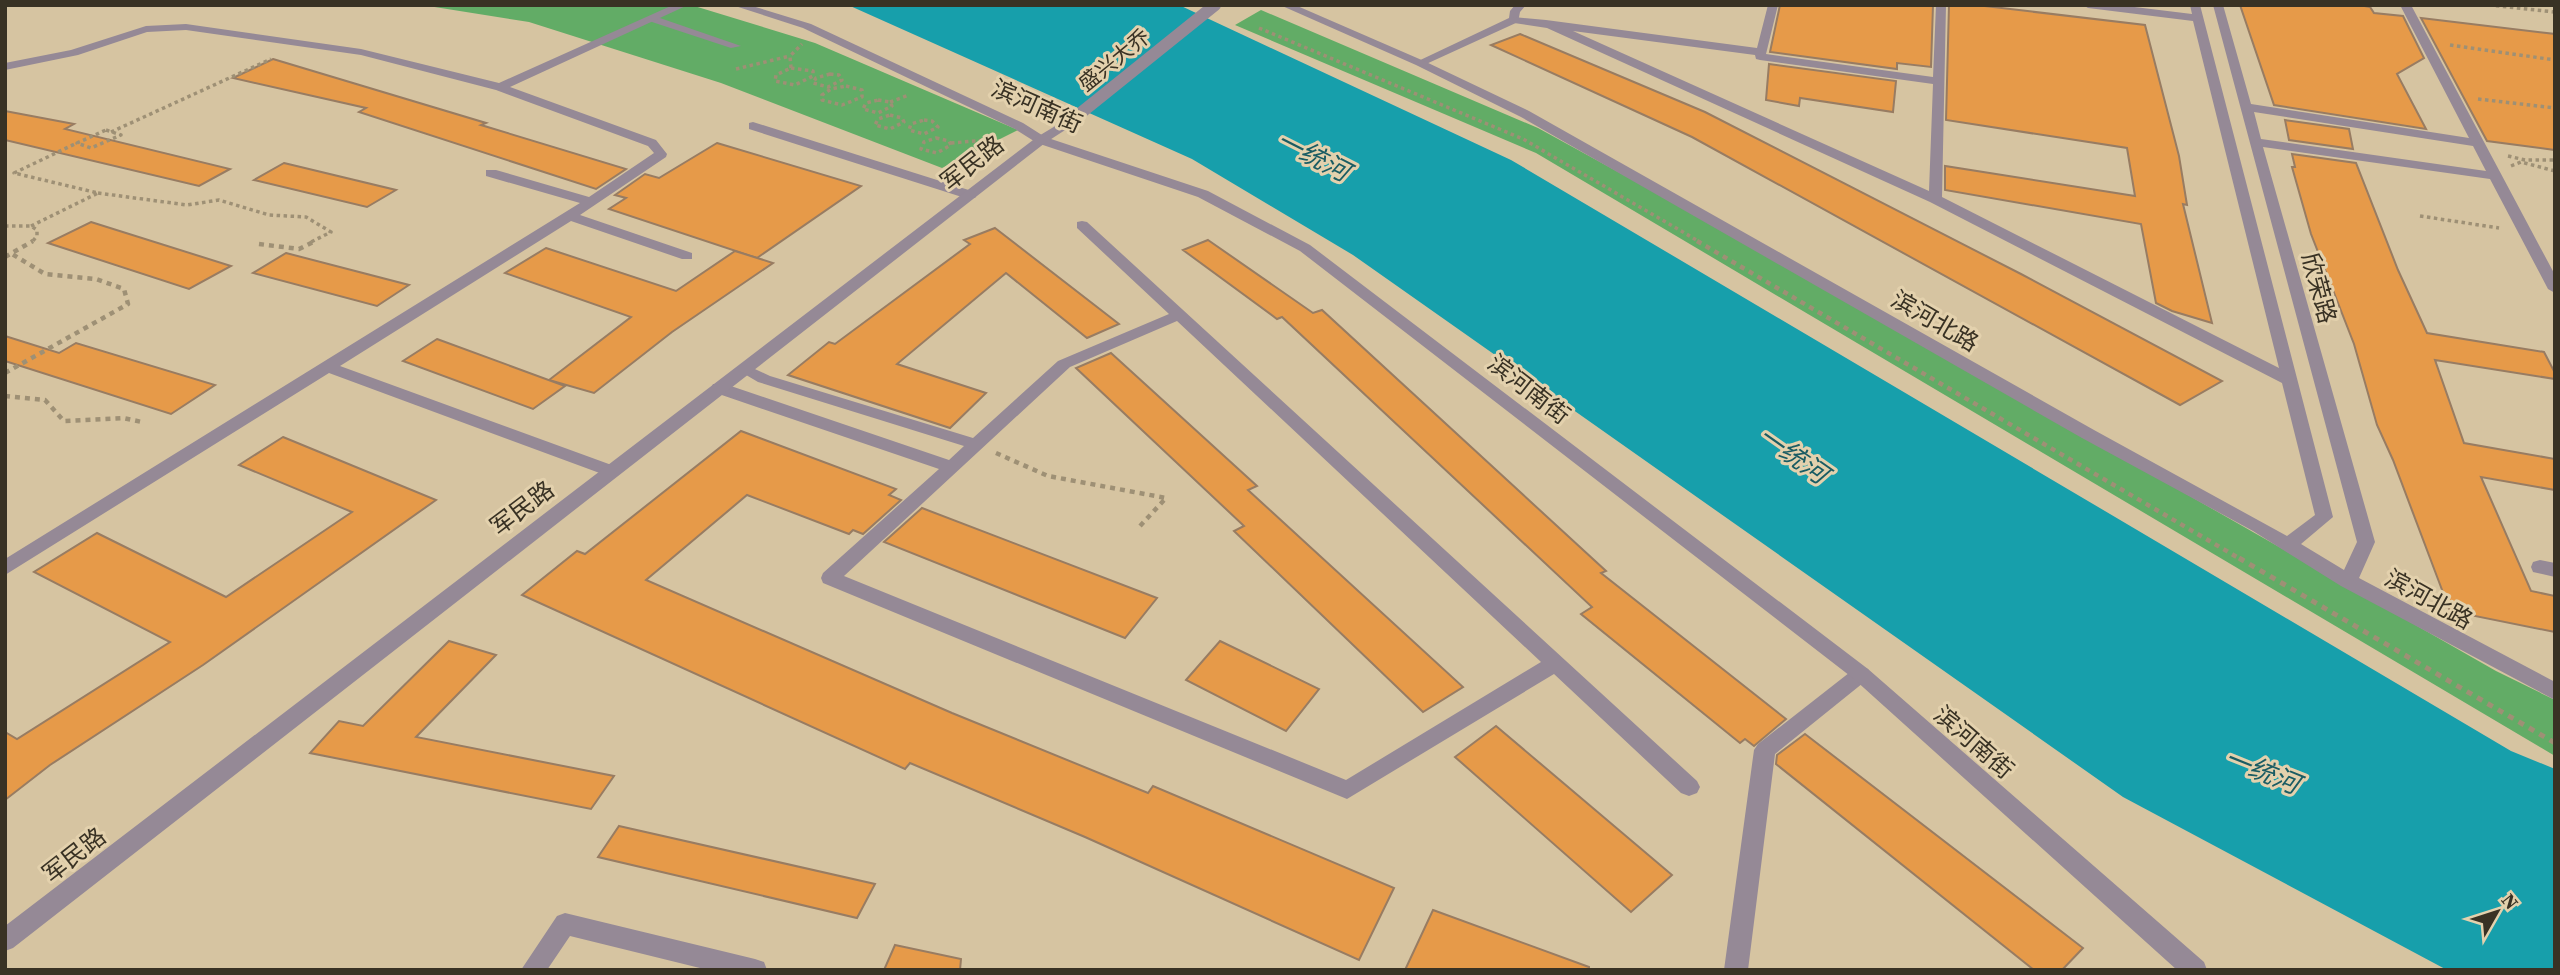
<svg xmlns="http://www.w3.org/2000/svg" width="2560" height="975" viewBox="0 0 2560 975" font-family="'Source Serif 4','Noto Sans SC',serif">
  <style>
    .green { fill: #62ac66 }
    .water { fill: #179fab }
    .building { fill: #e69a49; stroke: #987c62; stroke-width: 2 }
    .lines { fill: none; stroke-linecap: round; stroke-linejoin: round }
    .path-far2 { stroke: #9e9075; stroke-width: 3.5; stroke-dasharray: 3.5 3.5; stroke-linecap: butt }
    .path-far1 { stroke: #9e9075; stroke-width: 4.5; stroke-dasharray: 5 5; stroke-linecap: butt }
    .path { stroke: #9e9075; stroke-width: 5; stroke-dasharray: 6 6; stroke-linecap: butt }
    .service { fill: #958996; fill-rule: evenodd }
    .minor { fill: #958996; fill-rule: evenodd }
    .tertiary { fill: #958996; fill-rule: evenodd }
    .tertiary-bridge { stroke: #958996; stroke-width: 12 }
    .labels { text-anchor: middle; dominant-baseline: central; stroke-width: 6; stroke-linejoin: round; paint-order: stroke }
    .far-street-label { font-size: 21px; fill: #393224; stroke: #e3d1ad }
    .street-label { font-size: 24px; fill: #393224; stroke: #e3d1ad }
    .water-label { font-size: 26px; font-style: italic; fill: #1a5c63; stroke: #e3d1ad }
  </style>
  <rect width="100%" height="100%" fill="#d6c4a1"/>
  <g class="green">
    <polygon points="422,5 691,5 815,43 1018,130 942,168 721,83 529,22"/>
    <polygon points="1261,10 1538,128 1735,236 2496,671 2555,700 2555,756 1536,153 1235,25"/>
  </g>
  <polygon class="water" points="848,5 1179,5 1511,160 2511,751 2555,769 2555,970 2447,970 2123,797 1353,255 1192,159"/>
  <g class="building">
    <polygon points="1780,5 1933,5 1931,67 1897,63 1897,69 1770,52"/>
    <polygon points="1949,5 1976,5 2145,25 2179,156 2187,205 2183,204 2212,323 2172,311 2156,303 2141,224 1945,190 1945,166 2135,196 2127,148 1946,120"/>
    <polygon points="2240,5 2359,5 2370,7 2374,13 2403,16 2424,58 2397,74 2426,129 2274,105"/>
    <polygon points="2421,18 2555,34 2555,150 2487,141"/>
    <polygon points="1520,34 1705,112 2021,274 2222,381 2180,405 1692,137 1491,45"/>
    <polygon points="273,59 486,123 481,125 626,169 596,189 359,112 366,108 233,78"/>
    <polygon points="1769,64 1896,81 1893,112 1800,98 1799,106 1766,100"/>
    <polygon points="5,111 74,124 65,129 230,169 199,186 5,140"/>
    <polygon points="2285,120 2349,129 2353,149 2289,140"/>
    <polygon points="717,143 861,186 757,258 609,209 626,198 615,195 645,174 659,178"/>
    <polygon points="2292,154 2356,163 2398,270 2427,333 2544,352 2555,373 2555,379 2435,360 2464,443 2555,459 2555,490 2481,477 2531,591 2555,596 2555,632 2450,611 2393,460 2377,425 2354,344 2311,234 2292,167 2295,167"/>
    <polygon points="284,163 396,190 367,207 254,180"/>
    <polygon points="91,222 231,266 189,289 48,243"/>
    <polygon points="995,228 1119,324 1087,338 1006,273 897,364 986,393 950,428 788,375 829,342 835,344 970,244 964,240"/>
    <polygon points="1208,240 1313,313 1322,310 1606,571 1601,573 1786,719 1754,746 1745,739 1740,743 1581,614 1592,607 1282,317 1277,319 1183,250"/>
    <polygon points="546,248 676,291 735,251 773,263 672,332 594,393 549,380 631,317 505,273"/>
    <polygon points="286,253 409,285 377,306 253,273"/>
    <polygon points="5,336 59,353 76,343 215,385 171,414 5,361"/>
    <polygon points="437,339 565,386 533,409 403,361"/>
    <polygon points="1111,353 1257,486 1248,490 1463,687 1423,712 1234,531 1244,526 1076,368"/>
    <polygon points="741,431 896,489 889,495 901,500 863,534 853,530 849,534 747,495 646,580 952,713 1148,793 1153,786 1394,888 1359,960 1085,837 910,763 905,769 522,595 577,551 585,554"/>
    <polygon points="283,437 436,500 203,665 50,765 5,800 5,732 17,739 170,642 34,572 97,533 226,597 352,512 239,465"/>
    <polygon points="922,508 1157,598 1125,638 884,542"/>
    <polygon points="449,641 496,655 416,737 614,776 591,809 310,753 339,721 363,726"/>
    <polygon points="1220,641 1319,689 1286,731 1186,680"/>
    <polygon points="1496,726 1672,875 1631,912 1455,757"/>
    <polygon points="1805,734 2083,948 2062,970 2034,970 1776,764 1777,755"/>
    <polygon points="619,826 875,884 857,918 598,857"/>
    <polygon points="1433,910 1589,967 1589,970 1405,970"/>
    <polygon points="895,945 961,959 960,970 884,970"/>
  </g>
  <g class="lines">
    <g class="path-far2">
      <polyline points="2489,5 2555,12"/>
      <polyline points="1259,28 1523,139 1700,242"/>
      <polyline points="2450,45 2555,60"/>
      <polygon points="791,68 813,71 813,76 795,85 775,81 776,75"/>
      <polyline points="791,68 790,56 802,44"/>
      <polyline points="736,69 790,56"/>
      <polygon points="830,74 839,75 842,80 828,87 813,83 816,78"/>
      <polygon points="846,86 862,90 862,97 842,105 822,100 822,95 831,89"/>
      <polyline points="2478,99 2555,108"/>
      <polygon points="878,100 890,102 892,106 878,113 863,109 866,103"/>
      <polyline points="890,102 909,95"/>
      <polygon points="890,115 902,118 904,122 890,129 875,125 878,119"/>
      <polygon points="924,120 932,121 938,127 924,134 909,130 911,124"/>
      <polygon points="106,130 121,135 91,148 77,143"/>
      <polyline points="111,132 271,59"/>
      <polygon points="936,138 949,141 951,145 937,153 921,149 924,142"/>
      <polyline points="951,143 999,139"/>
      <polyline points="2508,156 2525,160 2555,160"/>
      <polyline points="2511,166 2521,162 2555,171"/>
      <polyline points="98,193 187,205 219,200 269,215 306,217 331,232 311,242"/>
      <polyline points="2420,216 2499,228"/>
      <polyline points="5,226 31,226 37,230 37,236 32,242"/>
      <polyline points="31,226 98,193 14,173 77,143"/>
    </g>
    <g class="path-far1">
      <polyline points="1697,241 2242,560"/>
      <polyline points="259,244 299,249 315,241"/>
      <polyline points="5,257 33,241"/>
      <polyline points="5,373 128,304 124,289 96,279 45,274 12,254"/>
      <polyline points="5,396 45,400 64,421 123,418 142,422"/>
      <polyline points="996,453 1048,476 1166,498 1140,526"/>
    </g>
    <polyline class="path" points="2239,558 2555,743"/>
    <g class="service">
      <polygon points="1515,5 1526,5 1520,12 1518,22 1424,65 1414,63 1509,18 1510,11"/>
      <polygon points="649,17 657,17 741,46 731,48 649,21"/>
      <polygon points="753,122 975,192 977,195 975,198 965,198 749,129 749,123"/>
      <polygon points="1861,666 1868,669 1871,674 1868,679 1775,754 1748,970 1724,970 1754,750 1758,744 1854,669"/>
    </g>
    <g class="minor">
      <polygon points="673,5 688,5 510,87 656,140 667,154 666,157 580,215 692,253 692,259 682,259 571,221 340,366 617,467 620,471 617,475 605,475 329,373 5,575 5,559 580,203 486,176 486,170 496,170 589,197 654,153 648,146 496,90 361,55 186,30 147,32 78,55 5,70 5,63 71,50 146,26 186,24 361,49 499,83"/>
      <polygon points="732,5 749,5 811,24 1023,123 1045,137 1208,191 1310,245 1868,669 2204,962 2207,970 2177,970 1854,679 1300,251 1198,197 1037,143 1015,129 803,28"/>
      <path d="M1280,5H1295L1424,61L1529,111L2094,430L2287,536L2315,515L2282,383L1930,202L1547,28L1514,23L1508,20L1514,17L1546,20L1757,48L1768,5H1778L1766,54L1933,77L1936,5H1946L1942,197L2279,368L2193,21L2088,8L2083,5H2118L2192,14L2190,5H2200L2333,517L2301,544L2344,570L2357,542L2213,5H2223L2251,104L2469,138L2400,5H2411L2555,275V293L2548,289L2490,179L2263,147L2375,542L2359,578L2555,682V700L2341,586L2253,531L2082,438L1521,117L1416,65ZM1573,31L1755,55L1756,59L1760,60L1933,84L1929,191ZM2254,112L2473,146L2486,171L2261,139Z"/>
      <path d="M1082,221L1087,222L1697,781L1700,787L1697,793L1689,796L1681,793L1554,674L1347,799L823,583L821,578L823,573L939,469L713,392L711,388L713,384H725L949,460L964,446L758,382L736,369L744,364L770,376L973,438L1058,361L1169,314L1077,228V222ZM1177,321L1541,662L1346,780L844,576L1070,367Z"/>
      <polygon points="2540,560 2555,563 2555,577 2533,572 2531,567 2533,562"/>
      <polygon points="565,913 755,959 764,962 767,970 708,970 570,936 547,970 521,970 557,916"/>
    </g>
    <polygon class="tertiary" points="1072,116 1078,120 1076,123 1045,143 13,948 5,951 5,926 1037,137"/>
    <polyline class="tertiary-bridge" points="1072,120 1215,5"/>
  </g>
  <g class="labels">
    <g class="far-street-label">
      <text transform="translate(1114 60) rotate(-39)">盛兴大乔</text>
    </g>
    <g class="street-label">
      <text transform="translate(1037 106) rotate(24)">滨河南街</text>
      <text transform="translate(972 163) rotate(-38)">军民路</text>
      <text transform="translate(2319 288) rotate(75)">欣荣路</text>
      <text transform="translate(1935 321) rotate(30)">滨河北路</text>
      <text transform="translate(1529 389) rotate(38)">滨河南街</text>
      <text transform="translate(522 508) rotate(-37)">军民路</text>
      <text transform="translate(2429 599) rotate(29)">滨河北路</text>
      <text transform="translate(1974 742) rotate(41)">滨河南街</text>
      <text transform="translate(74 855) rotate(-38)">军民路</text>
    </g>
    <g class="water-label">
      <text transform="translate(1313 156) rotate(27)">一统河</text>
      <text transform="translate(1793 455) rotate(35)">一统河</text>
      <text transform="translate(2262 771) rotate(22)">一统河</text>
    </g>
  </g>
  <rect width="2560" height="975" fill="none" stroke="#393224" stroke-width="14"/>
  <g transform="translate(2497 912) rotate(51)" stroke="#e3d1ad" stroke-width="5" paint-order="stroke">
  <path d="M0-5L12 26L0 18L-12 26Z" fill="#393224"/>
  <text y="-10" font-size="19" font-weight="bold" text-anchor="middle" fill="#393224">N</text>
  </g>
</svg>
